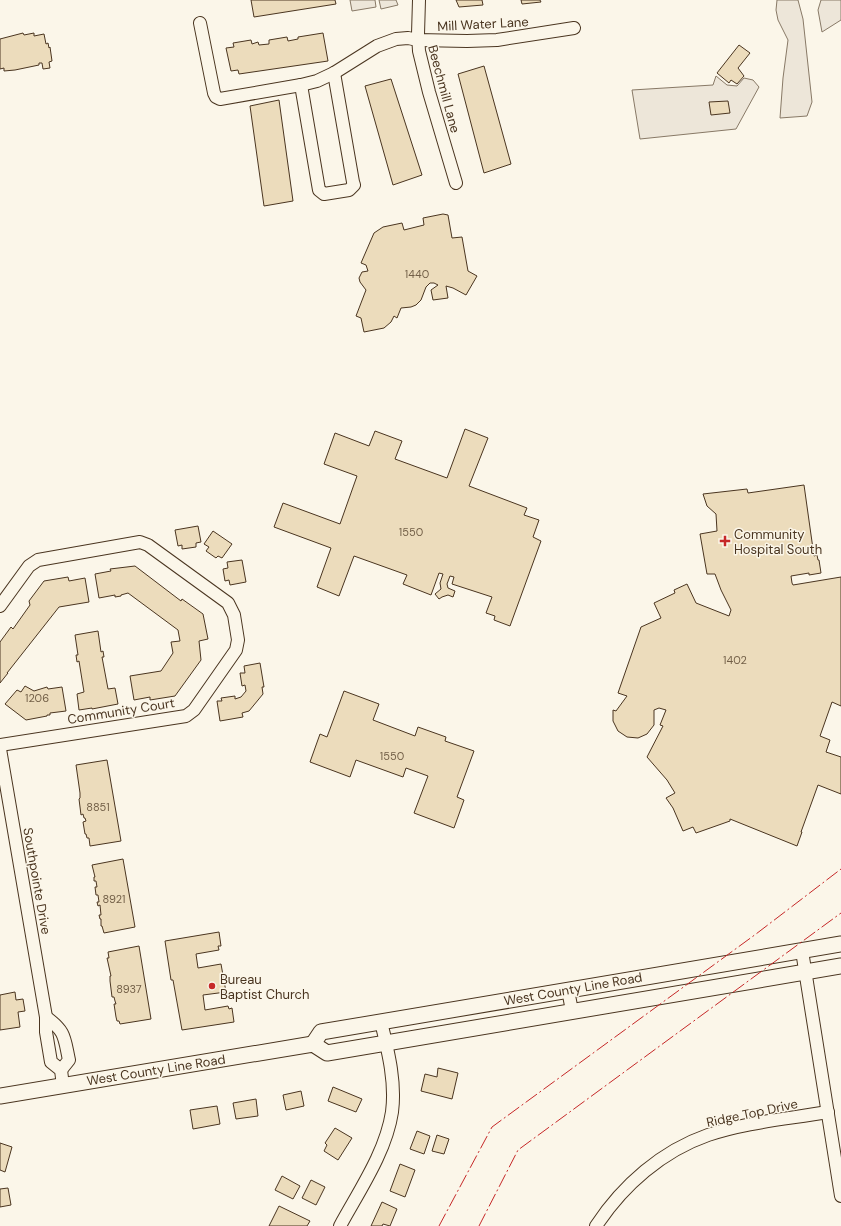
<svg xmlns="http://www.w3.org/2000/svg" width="841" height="1226" viewBox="0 0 841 1226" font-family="'DM Sans',sans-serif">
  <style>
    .green { fill: #ede6d9; stroke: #887966 }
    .building { fill: #ecdcbc; stroke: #4a3520 }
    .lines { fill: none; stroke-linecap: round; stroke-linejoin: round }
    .minor-casing { stroke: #4a3520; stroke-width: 14 }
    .major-casing { stroke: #4a3520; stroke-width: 17 }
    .minor { stroke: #fbf6e9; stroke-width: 12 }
    .major { stroke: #fbf6e9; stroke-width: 15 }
    .power { stroke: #c62828; stroke-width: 1; stroke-dasharray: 14 3 2 3; stroke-linecap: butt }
    .poi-dot { fill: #c62828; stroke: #fbf6e9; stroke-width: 1.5 }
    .labels { text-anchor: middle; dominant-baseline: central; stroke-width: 3; stroke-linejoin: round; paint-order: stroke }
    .number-label { font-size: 11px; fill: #725f47 }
    .street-label { font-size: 13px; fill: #4a3520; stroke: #fbf6e9 }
    .poi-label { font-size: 13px; fill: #4a3520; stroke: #fbf6e9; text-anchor: start }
  </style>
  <rect width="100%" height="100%" fill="#fbf6e9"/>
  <g class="green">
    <polygon points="350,0 375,0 376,7 352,11"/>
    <polygon points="379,0 396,0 398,5 381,9"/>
    <polygon points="777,0 798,0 803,19 812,102 807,116 780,118 783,78 788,40 778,20 776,10"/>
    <polygon points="821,0 841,0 841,20 822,32 818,10"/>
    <polygon points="716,76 727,85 737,86 744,78 753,80 759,87 736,129 640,139 632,90 713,85"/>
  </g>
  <g class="building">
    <polygon points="251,0 335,0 336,4 254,17"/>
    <polygon points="456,0 482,0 483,5 459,7"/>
    <polygon points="521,0 540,0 541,2 522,4"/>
    <polygon points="23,33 24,35 34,33 34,36 44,34 46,44 48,43 49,48 50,47 52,61 49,62 50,68 43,69 42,63 39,63 39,65 15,70 4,71 4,68 0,69 0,39"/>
    <polygon points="323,33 328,61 239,74 238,70 231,71 226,48 234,47 233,43 251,40 252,44 258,42 259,45 269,44 269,40 287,37 288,41 298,39 298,37"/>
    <polygon points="739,45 750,53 738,68 744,76 737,84 731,80 729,83 717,73"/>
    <polygon points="484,66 511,164 484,173 458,74"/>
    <polygon points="391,79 422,175 393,185 365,86"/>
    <polygon points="279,100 293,201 264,206 250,106"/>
    <polygon points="728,101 730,113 711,115 709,102"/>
    <polygon points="443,214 448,215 452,238 462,237 468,271 477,276 466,295 453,288 446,286 448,298 433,300 431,290 438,285 434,283 430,283 426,287 421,300 416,305 411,307 401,308 397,318 394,316 391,322 384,328 364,332 361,318 356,316 366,290 360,282 359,278 362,272 368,271 366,265 361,263 374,233 383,227 402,223 404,230 424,225 423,218"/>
    <polygon points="465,429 488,438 469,486 527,508 524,515 539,520 533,537 541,541 510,626 494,620 495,616 486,613 492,597 452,584 454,577 450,576 447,584 448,588 455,591 453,597 448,595 442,597 439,599 435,594 441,589 440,583 443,574 439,573 431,595 403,584 407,575 354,556 339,596 317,587 331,548 274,527 283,503 340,524 357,476 324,464 335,433 369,446 375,431 402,441 395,459 447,478"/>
    <polygon points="804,485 814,556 817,555 818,560 819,560 821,573 809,575 809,573 791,576 792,583 793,585 841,577 841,706 832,702 820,736 830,740 826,752 841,757 841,794 818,785 801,832 802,832 797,846 730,819 730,821 696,833 693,827 683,831 673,808 666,798 675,793 667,780 647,757 663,726 660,725 666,710 659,708 654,710 654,725 647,734 638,738 627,737 618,731 613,721 613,710 616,711 627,696 618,693 641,627 661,618 654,603 675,593 674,590 687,584 696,603 729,616 731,610 721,590 715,574 707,574 700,534 717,531 716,514 707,506 703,494 747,489 748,493"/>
    <polygon points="198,526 201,542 196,543 196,547 182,549 182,545 178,546 175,530"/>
    <polygon points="213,531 232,544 222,558 218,556 216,558 206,551 209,547 204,544"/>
    <polygon points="242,560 246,582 230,585 229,580 225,581 223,569 228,568 227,562"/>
    <polygon points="135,566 181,601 182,599 203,614 208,639 199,641 201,660 175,696 150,700 150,697 134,700 130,676 161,671 173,653 171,642 180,641 178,630 128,593 121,595 121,596 115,597 115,595 99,598 95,574 111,571 110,569"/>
    <polygon points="68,577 69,581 85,578 89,602 59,607 7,673 8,673 0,683 0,642 11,627 13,629 30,605 29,601 44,581"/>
    <polygon points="98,631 101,652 103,651 104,657 102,657 108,689 115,688 118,704 92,709 92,708 79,710 77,694 84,692 79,661 77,662 76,655 78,655 75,635"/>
    <polygon points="260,663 264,687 262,687 263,694 249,711 242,713 243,717 220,721 217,701 222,701 221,698 235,696 235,699 241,697 246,691 245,685 242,686 240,673 245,673 244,666"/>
    <polygon points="25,686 34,691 47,687 48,689 62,687 66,711 50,713 50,715 47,715 47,716 26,720 5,704 17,690 21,692"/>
    <polygon points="344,691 379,704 373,720 415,736 418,727 446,737 445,741 474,751 457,797 464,800 454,828 414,813 428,776 406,768 403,777 356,760 350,777 310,762 320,734 327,737"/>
    <polygon points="107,760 121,841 90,846 89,838 87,838 86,834 85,834 83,822 86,821 85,818 84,818 83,814 81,815 79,799 80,798 80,793 76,765"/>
    <polygon points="123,859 135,927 104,933 102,926 101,926 101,919 100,919 99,915 101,915 100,905 98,906 97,902 99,902 98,895 96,895 95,887 97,887 96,881 94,881 94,877 95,877 92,865"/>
    <polygon points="219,932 221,946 218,946 219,950 196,954 198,968 221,964 226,992 203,995 205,1010 228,1006 229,1009 232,1008 234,1022 182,1030 173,980 171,980 165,941"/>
    <polygon points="139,946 151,1019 120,1024 119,1021 117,1021 116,1017 114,1004 116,1004 115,1001 114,997 112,997 110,981 110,976 111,976 107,958 109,958 108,952"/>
    <polygon points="15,992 16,1000 23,999 25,1011 18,1012 20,1027 0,1030 0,995"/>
    <polygon points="438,1068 458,1073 452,1099 421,1091 425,1074 437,1077"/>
    <polygon points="333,1087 362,1099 356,1112 328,1101"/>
    <polygon points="301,1091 304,1106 286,1110 283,1095"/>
    <polygon points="256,1099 258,1116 236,1119 233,1103"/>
    <polygon points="217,1106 220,1124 193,1129 190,1110"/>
    <polygon points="335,1128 352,1138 338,1160 324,1151 327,1145 325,1143"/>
    <polygon points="417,1131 430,1136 424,1154 410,1149"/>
    <polygon points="437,1135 449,1139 444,1154 432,1151"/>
    <polygon points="0,1143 12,1147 5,1172 0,1170"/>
    <polygon points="400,1164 415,1170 405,1197 390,1191"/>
    <polygon points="282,1176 300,1186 293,1199 275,1190"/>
    <polygon points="311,1180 325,1187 316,1205 302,1198"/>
    <polygon points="8,1188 11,1205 0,1207 0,1189"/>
    <polygon points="382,1202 397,1209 390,1226 383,1224 382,1226 371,1226"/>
    <polygon points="279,1206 310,1221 307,1226 269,1226"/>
  </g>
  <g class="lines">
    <defs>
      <g id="minor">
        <polyline points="419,0 418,34 419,51 429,92 456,183"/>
        <polyline points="200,23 214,93 216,97 220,99 301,85 317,81 334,73 377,46 396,39 408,38 418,40 467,41 497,40 574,28"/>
        <polyline points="301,85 319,190 324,194 349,190 354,185 353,182 334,73"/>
        <polyline points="0,606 29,566 38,560 140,542 148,545 228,603 234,615 238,640 236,650 194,710 186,716 0,745"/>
        <polyline points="0,749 46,1017 46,1032 51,1062 61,1070 63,1086"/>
        <polyline points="802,951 841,1196"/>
        <polyline points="568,990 572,1011"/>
        <path d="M46,1017C66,1032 64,1037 69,1060L61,1070"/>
        <path d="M340,1226C359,1191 386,1152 392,1112C396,1082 388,1051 381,1022"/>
        <path d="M596,1226C623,1185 662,1151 708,1135C746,1122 788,1119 828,1112"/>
      </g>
      <g id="major">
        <polyline points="313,1044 321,1032 841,944"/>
        <polyline points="0,1096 313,1044 327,1053 841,966"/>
      </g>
    </defs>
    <use href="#minor" class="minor-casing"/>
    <use href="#major" class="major-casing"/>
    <use href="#minor" class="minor"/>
    <use href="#major" class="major"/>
    <g class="power">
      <polyline points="439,1226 492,1127 756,934 841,869"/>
      <polyline points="479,1226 518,1150 841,913"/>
    </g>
  </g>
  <g class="poi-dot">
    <path d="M723 535h4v4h4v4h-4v4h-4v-4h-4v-4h4z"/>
    <circle cx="212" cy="986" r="4"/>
  </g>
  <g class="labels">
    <g class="number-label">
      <text x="417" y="274">1440</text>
      <text x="411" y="532">1550</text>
      <text x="735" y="660">1402</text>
      <text x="37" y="698">1206</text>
      <text x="392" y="756">1550</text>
      <text x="98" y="807">8851</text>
      <text x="114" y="899">8921</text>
      <text x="129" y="989">8937</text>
    </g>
    <g class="street-label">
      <text transform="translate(483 24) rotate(-3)">Mill Water Lane</text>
      <text transform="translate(444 89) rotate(75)">Beechmill Lane</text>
      <text transform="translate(121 711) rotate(-9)">Community Court</text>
      <text transform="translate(37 881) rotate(80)">Southpointe Drive</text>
      <text transform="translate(573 989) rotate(-10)">West County Line Road</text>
      <text transform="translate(156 1070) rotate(-9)">West County Line Road</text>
      <text transform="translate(752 1113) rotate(-12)">Ridge Top Drive</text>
    </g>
    <g class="poi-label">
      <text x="734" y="534">Community<tspan x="734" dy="15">Hospital South</tspan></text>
      <text x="220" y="979">Bureau<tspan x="220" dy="15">Baptist Church</tspan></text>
    </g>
  </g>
</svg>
